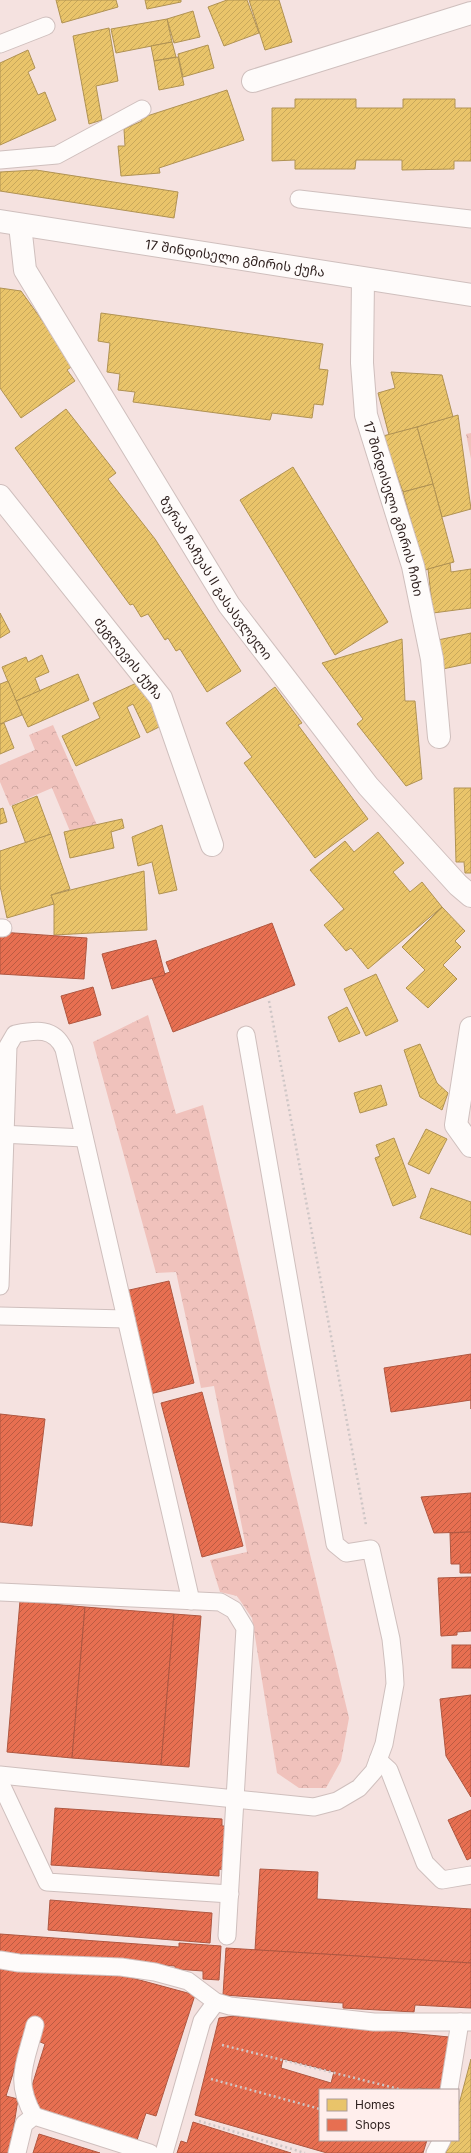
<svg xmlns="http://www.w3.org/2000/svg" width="471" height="2153" viewBox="0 0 471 2153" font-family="Inter,'Noto Sans Georgian',sans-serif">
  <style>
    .forest { fill: url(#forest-crowns) }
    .homes { fill: url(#homes-hatch); stroke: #b09253 }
    .shops { fill: url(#shops-hatch); stroke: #af5741; fill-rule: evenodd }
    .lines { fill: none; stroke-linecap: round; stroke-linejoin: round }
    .service-casing { stroke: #cfbfbd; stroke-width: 19 }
    .minor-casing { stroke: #cfbfbd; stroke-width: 24 }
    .secondary-casing { stroke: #cfbfbd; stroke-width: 24 }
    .path { stroke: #cec6c6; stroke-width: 2.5; stroke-dasharray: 2 3; stroke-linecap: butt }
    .service { stroke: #fefbfa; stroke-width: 17 }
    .minor { stroke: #fefbfa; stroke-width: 22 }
    .secondary { stroke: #fefbfa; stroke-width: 22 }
    .labels { text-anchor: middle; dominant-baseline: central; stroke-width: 4; stroke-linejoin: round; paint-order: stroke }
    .street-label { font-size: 13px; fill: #2c1e1c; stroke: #ffeeec }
  </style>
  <defs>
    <pattern id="forest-crowns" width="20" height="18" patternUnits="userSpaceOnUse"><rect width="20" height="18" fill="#f0c2bc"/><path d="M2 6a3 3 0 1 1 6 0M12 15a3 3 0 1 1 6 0" fill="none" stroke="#cea6a1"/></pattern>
    <pattern id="homes-hatch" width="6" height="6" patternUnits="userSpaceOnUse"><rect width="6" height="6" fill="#e9c46a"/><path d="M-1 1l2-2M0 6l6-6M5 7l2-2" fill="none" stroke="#c8a85b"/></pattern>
    <pattern id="shops-hatch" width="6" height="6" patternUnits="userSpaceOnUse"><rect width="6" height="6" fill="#e76f51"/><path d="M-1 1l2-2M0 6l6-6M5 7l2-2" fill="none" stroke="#bb5b42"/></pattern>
  </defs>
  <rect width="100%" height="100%" fill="#f5e2e0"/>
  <g class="forest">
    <polygon points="471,433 471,459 466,434"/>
    <polygon points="53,725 97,825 72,836 52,788 10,806 0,782 0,765 35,750 29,735"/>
    <polygon points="148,1015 176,1114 203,1105 349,1718 341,1761 326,1788 299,1788 277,1773 252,1618 237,1596 220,1592 210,1560 247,1552 214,1386 201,1388 176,1272 156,1273 93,1042"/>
  </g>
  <g class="homes">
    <polygon points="56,0 116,0 118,7 62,23"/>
    <polygon points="145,0 181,0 181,2 147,9"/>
    <polygon points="227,0 247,0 259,33 224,46 208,7"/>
    <polygon points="249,0 279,0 292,42 265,50"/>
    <polygon points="193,11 200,37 174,43 167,19"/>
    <polygon points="167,19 172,42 116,53 111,29"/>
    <polygon points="109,28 118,81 96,86 102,120 89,124 73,36"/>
    <polygon points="172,42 176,57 154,61 151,46"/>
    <polygon points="208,45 214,68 183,77 178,54"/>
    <polygon points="28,50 35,68 28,72 38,95 45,92 56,120 0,145 0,63"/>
    <polygon points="178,57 184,85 159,90 154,61"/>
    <polygon points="227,90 244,140 159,168 160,173 121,176 118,146 125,146 124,129 142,121 141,118"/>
    <polygon points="295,99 356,99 356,108 403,108 403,99 455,99 455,108 471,108 471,161 454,161 454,169 402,170 402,160 356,160 355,169 295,169 295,160 272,161 272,108 295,108"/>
    <polygon points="36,170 178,192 174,218 0,191 0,172"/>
    <polygon points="0,288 21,291 74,365 67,370 75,381 21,418 0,388"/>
    <polygon points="101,313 323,344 319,369 328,370 323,405 314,404 312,418 272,413 270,420 133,402 135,392 118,390 120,374 107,372 110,343 98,341"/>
    <polygon points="391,372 442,375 453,417 389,435 378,393 395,388"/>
    <polygon points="66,409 116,473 108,479 155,539 241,671 207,692 180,649 176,651 168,638 165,640 148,614 141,617 133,604 130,605 15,448"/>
    <polygon points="458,415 471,509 442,517 417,427"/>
    <polygon points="417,427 433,484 403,492 383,436"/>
    <polygon points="293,467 388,622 335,655 240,500"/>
    <polygon points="433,484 454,562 422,571 420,554 403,492"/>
    <polygon points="450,563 451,572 471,569 471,608 433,613 428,569"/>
    <polygon points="0,613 10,632 0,638"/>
    <polygon points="471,633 471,663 438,670 433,641"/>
    <polygon points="402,639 405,701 415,701 422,779 406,786 357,724 363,719 322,663"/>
    <polygon points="42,655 49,672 35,678 40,691 16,701 2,667 26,657 28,662"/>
    <polygon points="78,674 89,700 28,727 16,701"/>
    <polygon points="143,680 163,725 147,733 133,704 127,707 140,737 76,766 62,736 100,718 93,703"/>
    <polygon points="8,681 22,715 0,724 0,684"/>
    <polygon points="275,687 302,723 298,725 368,819 315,858 244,763 252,757 226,723"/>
    <polygon points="4,723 14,748 0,754 0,724"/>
    <polygon points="454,788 471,788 471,873 465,873 464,862 456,862"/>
    <polygon points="37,796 51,834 26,844 12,806"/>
    <polygon points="3,808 7,822 0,824 0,809"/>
    <polygon points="122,819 124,828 111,832 114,848 70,858 64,832"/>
    <polygon points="162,825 177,890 159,894 152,862 138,866 132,837"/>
    <polygon points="378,832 404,863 393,872 410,892 422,882 442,907 368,969 351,948 346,951 324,925 344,909 310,870 345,841 354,852"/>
    <polygon points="51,834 70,889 51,895 54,904 7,918 0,886 0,851"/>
    <polygon points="144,871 147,930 54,935 54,904 51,895"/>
    <polygon points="442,907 465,931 455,941 461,947 443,965 457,979 428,1008 406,988 425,970 402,947"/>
    <polygon points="376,974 398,1021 366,1036 344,989"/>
    <polygon points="347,1007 360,1033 339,1042 328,1017"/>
    <polygon points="420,1044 437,1083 448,1093 442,1110 420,1097 404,1050"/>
    <polygon points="381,1085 387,1105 360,1113 354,1093"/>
    <polygon points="426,1129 447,1139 429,1174 408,1164"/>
    <polygon points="394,1138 416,1197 393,1206 375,1158 380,1156 376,1145"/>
    <polygon points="431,1188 471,1202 471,1235 420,1218"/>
    <polygon points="471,2059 471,2153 446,2153 450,2140 458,2140 458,2108"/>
  </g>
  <g class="shops">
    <polygon points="272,923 295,985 173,1032 152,978 170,972 166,962"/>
    <polygon points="0,932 87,938 84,979 0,974"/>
    <polygon points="156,940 165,975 112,989 102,954"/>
    <polygon points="93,987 101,1015 69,1024 61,996"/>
    <polygon points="169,1281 194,1383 150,1394 125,1291"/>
    <polygon points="471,1354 471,1409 471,1400 391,1412 384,1368"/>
    <polygon points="202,1392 243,1546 202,1557 161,1403"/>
    <polygon points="0,1414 45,1419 32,1526 0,1522"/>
    <polygon points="471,1493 471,1532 434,1533 421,1497"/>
    <polygon points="471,1532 471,1573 460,1573 460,1564 451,1564 450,1533"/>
    <polygon points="471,1577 471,1631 457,1632 457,1635 441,1636 438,1578"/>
    <polygon points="20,1601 85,1607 72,1758 7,1752"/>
    <polygon points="85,1607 174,1614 161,1765 72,1758"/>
    <polygon points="174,1614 201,1616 189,1767 161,1765"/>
    <rect x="452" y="1645" width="19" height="23"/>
    <polygon points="471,1695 471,1797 446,1756 440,1699"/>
    <polygon points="55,1808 222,1819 222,1826 229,1826 226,1870 219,1869 219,1876 51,1865"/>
    <polygon points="471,1810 471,1858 467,1860 448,1820"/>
    <polygon points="260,1869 318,1872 317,1899 471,1909 471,1963 255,1950"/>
    <polygon points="50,1900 212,1913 210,1943 48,1930"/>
    <polygon points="0,1934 179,1947 179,1943 221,1946 219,1980 203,1979 203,1971 175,1969 175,1966 0,1953"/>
    <polygon points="226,1948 471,1963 471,2008 415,2005 414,2012 343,2008 343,2003 223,1995"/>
    <polygon points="0,1966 110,1972 195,1995 156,2116 146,2113 137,2140 33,2107 31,2089 45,2044 38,2041 43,2023 30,2019 6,2096 18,2099 12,2138 20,2140 16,2153 0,2153"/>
    <path d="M234,2016L449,2037L441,2090L418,2088L417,2090H320V2140H427L423,2153H327L195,2115L219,2018ZM283,2059L334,2072L331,2083L281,2068Z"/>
    <polygon points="193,2122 291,2153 177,2153 181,2141 187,2143"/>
    <polygon points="39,2134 100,2153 33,2153"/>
  </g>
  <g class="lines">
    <defs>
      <g id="service">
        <polyline points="0,44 46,26"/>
        <polyline points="0,160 57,155 142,109"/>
        <polyline points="299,199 471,219"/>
        <polyline points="0,928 3,928"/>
        <polyline points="0,1134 84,1138"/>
        <path d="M0,1286L8,1046L15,1034C36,1030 54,1027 64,1049L191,1601"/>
        <polyline points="0,1316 126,1319"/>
        <polyline points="0,1592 220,1602 234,1610 245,1628 227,1936"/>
        <polyline points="378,1760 389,1770 425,1863 442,1880 471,1875"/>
        <polyline points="0,1775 314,1807 337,1801 359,1788 374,1771 384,1744 395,1684 394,1667 391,1639 371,1549 346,1553 335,1544 246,1035"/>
        <polyline points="0,1782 47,1882 230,1894"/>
        <polyline points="0,1960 19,1963 121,1967 155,1972 188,1981 216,2002 230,2006 374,2022 471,2022"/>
        <polyline points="449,2090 460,2022"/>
        <path d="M34,2116C13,2080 26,2062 35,2025"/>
        <polyline points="17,2153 24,2124 34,2116 150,2153"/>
        <polyline points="164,2153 202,2021 216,2002"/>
        <polyline points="435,2153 442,2140"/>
      </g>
      <g id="minor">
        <polyline points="253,81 471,13"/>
        <path id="s1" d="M20,225L25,270L229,605L368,786L458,885L471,896"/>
        <path id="s2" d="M363,279L362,363L366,415L413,566L432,659L439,737"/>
        <path id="s3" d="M0,496L161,698L212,845"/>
        <polyline points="471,1028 456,1125 471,1146"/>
      </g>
      <g id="secondary">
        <path id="s4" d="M0,221L471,295"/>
      </g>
    </defs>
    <use href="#service" class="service-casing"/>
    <use href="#minor" class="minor-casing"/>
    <use href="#secondary" class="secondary-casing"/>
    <g class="path">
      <polyline points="269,1001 366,1525"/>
      <polyline points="222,2045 403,2090"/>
      <polyline points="211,2079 320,2109"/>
      <polyline points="199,2121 305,2153"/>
    </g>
    <use href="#service" class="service"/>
    <use href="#minor" class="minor"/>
    <use href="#secondary" class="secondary"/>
  </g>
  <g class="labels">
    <g class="street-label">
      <text stroke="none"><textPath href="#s4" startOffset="238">17 შინდისელი გმირის ქუჩა</textPath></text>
      <text stroke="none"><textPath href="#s2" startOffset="234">17 შინდისელი გმირის ჩიხი</textPath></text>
      <text stroke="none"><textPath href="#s1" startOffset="408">ზურაბ ჩაჩუას II გასასვლელი</textPath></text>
      <text stroke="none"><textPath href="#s3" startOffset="207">ძეგლევის ქუჩა</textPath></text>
    </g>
  </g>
  <rect x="319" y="2089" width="140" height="52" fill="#ffeeec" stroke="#ab9b99"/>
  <rect x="327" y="2099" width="20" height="12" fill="#e9c46a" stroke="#ab9b99"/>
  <text x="355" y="2109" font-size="12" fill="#2c1e1c">Homes</text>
  <rect x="327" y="2119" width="20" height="12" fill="#e76f51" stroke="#ab9b99"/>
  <text x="355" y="2129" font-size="12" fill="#2c1e1c">Shops</text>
</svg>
